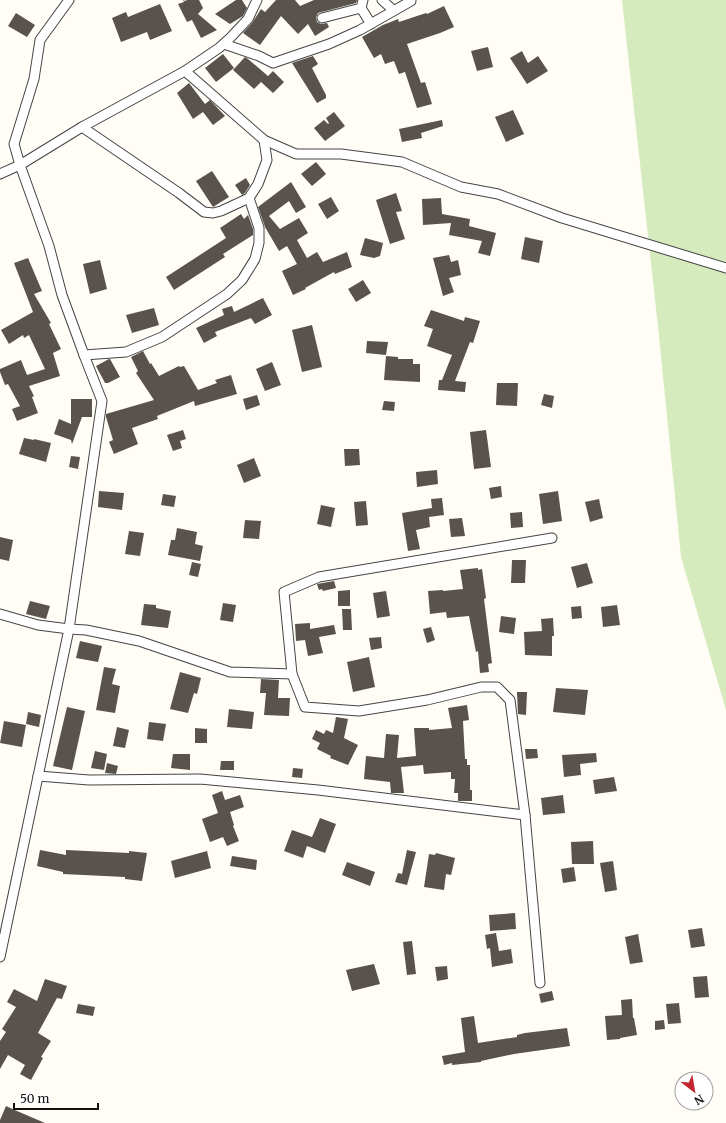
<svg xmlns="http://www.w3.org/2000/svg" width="726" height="1123" viewBox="0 0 726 1123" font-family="Merriweather,serif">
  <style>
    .green { fill: #d5ebbd }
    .building { fill: #5a524d }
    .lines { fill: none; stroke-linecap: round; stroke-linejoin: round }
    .street-casing { stroke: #444; stroke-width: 11 }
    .street { stroke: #fff; stroke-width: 9 }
  </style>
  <rect width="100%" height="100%" fill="#fffdf5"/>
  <polygon class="green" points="622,0 726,0 726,710 681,557 659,336"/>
  <g class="building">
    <polygon points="183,0 185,1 187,0 199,0 203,8 198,14 217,30 201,38 192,20 187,22 178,4 184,2"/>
    <polygon points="236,0 242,0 247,8 243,16 230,24 215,14"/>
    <polygon points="276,0 295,0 300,6 314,0 357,0 356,3 318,13 316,17 317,22 321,24 327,23 329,27 315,36 308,24 298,34 281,16 260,45 243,33 252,23 261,9 265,12"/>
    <polygon points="160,4 172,31 150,40 147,32 121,42 112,18 126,12 128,17"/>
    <polygon points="444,6 454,27 440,33 407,44 421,83 425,82 432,104 417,108 405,72 399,74 394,61 385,64 381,54 374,58 362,37 383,25 398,19 399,22 426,13 427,14"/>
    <polygon points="16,13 35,25 27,37 8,26"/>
    <polygon points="488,47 493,67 477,71 471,51"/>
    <polygon points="522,51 528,63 538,56 548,71 527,84 510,58"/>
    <polygon points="223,54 234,68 216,82 205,68"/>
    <polygon points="313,56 318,64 312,68 326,95 326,98 317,103 292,63"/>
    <polygon points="245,57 248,59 268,76 273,71 284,82 273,93 261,82 254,89 233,70"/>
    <polygon points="189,83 205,104 210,100 225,116 213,125 203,112 193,119 177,93"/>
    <polygon points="513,110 524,134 506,142 495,117"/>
    <polygon points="334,112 345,126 325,141 314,128 324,120 328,124 329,123 326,118"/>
    <polygon points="442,120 443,126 421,133 422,138 402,142 399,129"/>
    <polygon points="316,162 326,174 312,186 301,174"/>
    <polygon points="212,171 229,197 213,207 196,181"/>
    <polygon points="246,178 250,185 245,193 242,195 235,185"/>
    <polygon points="291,182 306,207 296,213 289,201 269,216 280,229 299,218 308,233 297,240 307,258 317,252 323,262 347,252 352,267 335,274 334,272 305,288 306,289 293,295 282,271 297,264 287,246 279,251 265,227 258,207"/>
    <polygon points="396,193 402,211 396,212 405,239 390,244 376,200"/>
    <polygon points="331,197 339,211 327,219 318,204"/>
    <polygon points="441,198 442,214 470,219 469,226 496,233 490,256 478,253 482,241 449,235 451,223 423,225 422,199"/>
    <polygon points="241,214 244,219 248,215 253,229 253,235 223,254 225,257 174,290 166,277 226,238 220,228"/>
    <polygon points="525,237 543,241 539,263 521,259"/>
    <polygon points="365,238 383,243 380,256 374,258 360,255"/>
    <polygon points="449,255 451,262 458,260 461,275 449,278 454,292 443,296 433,258"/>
    <polygon points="28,258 42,291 34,294 51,323 49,324 61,349 53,353 60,376 29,386 34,396 32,397 38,413 17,421 12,409 20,406 8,384 5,385 0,372 0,369 21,360 27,375 45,369 29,335 24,338 23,335 9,344 1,330 33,312 14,263"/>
    <polygon points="100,260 107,289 90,294 83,264"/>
    <polygon points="363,280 371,293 356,302 348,289"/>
    <polygon points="263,298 272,315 255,324 251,318 215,332 217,336 204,343 196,328 224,315 222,309 232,306 234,312"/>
    <polygon points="154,308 159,325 132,333 126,315"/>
    <polygon points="431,310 464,321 465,317 480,321 473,343 470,342 455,381 466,382 465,392 438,390 439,380 442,380 452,355 427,346 433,329 424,326"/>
    <polygon points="312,325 322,367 302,372 292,330"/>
    <polygon points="367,341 388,342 386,355 366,353"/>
    <polygon points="143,351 150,364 151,363 159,376 179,366 180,367 184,366 198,390 217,383 215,380 231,375 237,394 195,406 194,401 157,416 158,419 132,428 138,444 114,454 109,442 113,440 106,417 106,414 154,400 136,373 138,371 131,357"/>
    <polygon points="386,356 398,357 398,359 413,359 413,364 420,364 420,382 384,380"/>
    <polygon points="109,359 110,359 120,377 108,383 105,383 96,366"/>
    <polygon points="272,362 281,385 265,391 256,369"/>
    <polygon points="497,383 518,383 517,406 496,405"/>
    <polygon points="544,394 554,396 552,408 541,405"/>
    <polygon points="257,395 260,405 246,410 243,399"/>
    <polygon points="71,399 92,399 92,417 82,417 72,444 71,440 54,434 59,419 71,424"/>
    <polygon points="384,401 395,402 394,411 382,410"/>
    <polygon points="183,430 186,439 180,441 182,448 173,451 167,435"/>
    <polygon points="486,430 491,467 474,469 470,432"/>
    <polygon points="24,438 34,440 34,439 51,443 46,462 19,454"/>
    <polygon points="344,449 359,449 360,465 345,466"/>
    <polygon points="71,456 80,457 78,469 69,467"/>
    <polygon points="254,458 261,476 244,483 237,465"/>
    <polygon points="437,470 438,484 417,487 416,472"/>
    <polygon points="501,486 502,497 491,499 489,488"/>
    <polygon points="99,491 124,493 122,510 98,507"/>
    <polygon points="558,491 562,521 543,524 539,494"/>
    <polygon points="163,494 176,496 174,507 161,505"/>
    <polygon points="442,498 444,515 429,517 430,527 416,530 420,549 408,551 402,513 432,508 431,499"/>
    <polygon points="599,499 603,518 590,522 585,502"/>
    <polygon points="366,501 368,525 356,526 354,502"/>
    <polygon points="321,505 335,508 331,527 317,524"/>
    <polygon points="522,512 523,527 511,528 510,513"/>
    <polygon points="462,518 465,536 451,537 449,519"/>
    <polygon points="245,520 261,521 259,539 243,538"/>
    <polygon points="177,528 197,532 195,544 203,546 200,561 168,555 171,540 175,540"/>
    <polygon points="129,531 144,533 140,556 125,554"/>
    <polygon points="0,537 13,540 9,561 0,559"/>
    <polygon points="512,560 526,560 525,583 511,583"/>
    <polygon points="192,562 201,564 198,577 189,575"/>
    <polygon points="587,563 593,583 577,588 571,567"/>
    <polygon points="478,568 478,570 482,569 486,598 484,599 492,663 488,664 489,672 480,673 478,651 476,652 469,616 447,618 446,612 430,614 428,591 443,590 443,591 463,589 460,570"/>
    <polygon points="334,581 336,588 323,591 322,589 319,590 317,584"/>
    <polygon points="350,590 350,606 338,606 338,591"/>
    <polygon points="386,591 390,616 377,618 373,593"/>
    <polygon points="30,601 50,606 46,619 26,614"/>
    <polygon points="223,603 236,605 233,622 220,620"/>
    <polygon points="144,604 156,605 156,608 171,611 168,628 141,625"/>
    <polygon points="617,605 620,625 603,627 601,607"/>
    <polygon points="581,606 582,618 572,619 571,607"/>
    <polygon points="342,609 351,609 352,630 343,630"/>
    <polygon points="501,616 516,618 514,634 499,632"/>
    <polygon points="553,618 554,636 552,636 552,656 525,655 524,632 542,631 541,619"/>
    <polygon points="310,623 310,629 334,625 336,634 319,637 323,653 308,656 305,640 296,641 295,624"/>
    <polygon points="431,627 435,640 427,643 423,629"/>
    <polygon points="381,637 382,648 371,650 369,638"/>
    <polygon points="80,641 102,646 98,662 76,658"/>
    <polygon points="369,657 375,687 353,692 347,662"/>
    <polygon points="104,667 116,669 112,684 120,686 115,713 96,710"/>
    <polygon points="180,672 201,678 197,694 194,693 188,713 170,709"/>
    <polygon points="261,679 279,680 278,698 290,698 289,716 264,715 266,693 260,693"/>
    <polygon points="556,688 588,690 585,715 553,712"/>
    <polygon points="517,692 527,692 526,715 518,714"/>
    <polygon points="467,705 469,720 463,721 465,759 467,759 467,765 470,765 470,790 472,790 472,801 458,801 458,793 454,793 455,779 451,779 451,772 424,774 423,765 401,767 404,793 391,793 390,782 364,779 366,756 384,758 386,734 399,735 397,758 416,756 414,728 429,728 429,730 452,728 448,708"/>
    <polygon points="67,707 85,711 72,770 53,766"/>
    <polygon points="229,709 254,712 252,729 227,727"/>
    <polygon points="28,712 41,715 39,727 26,724"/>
    <polygon points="336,717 348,719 344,738 358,745 348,765 330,758 331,756 317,749 320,743 312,739 316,730 324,734 326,730 333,733"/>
    <polygon points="4,721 26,725 22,747 0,743"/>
    <polygon points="149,722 166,724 163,741 147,739"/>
    <polygon points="117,727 129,730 125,748 113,746"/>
    <polygon points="195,728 207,729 207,743 195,743"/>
    <polygon points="525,749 537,749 538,758 526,759"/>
    <polygon points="95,751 107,754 104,770 91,768"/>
    <polygon points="596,753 597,762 580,764 581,775 564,777 562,755"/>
    <polygon points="173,754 190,754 190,770 171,768"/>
    <polygon points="221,761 234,761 234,770 220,770"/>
    <polygon points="107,763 118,766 116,774 105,773"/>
    <polygon points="293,768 303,769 302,778 292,777"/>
    <polygon points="614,777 617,791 595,794 593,780"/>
    <polygon points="222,791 225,800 240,795 244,807 230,812 234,825 233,826 239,841 227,846 223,837 210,842 202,819 218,813 212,795"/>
    <polygon points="563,795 565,813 543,815 541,798"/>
    <polygon points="320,818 336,824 325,853 307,846 303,858 284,851 292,830 312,837"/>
    <polygon points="593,841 594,864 572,864 571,842"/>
    <polygon points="40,850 66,855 66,850 129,853 129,851 147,853 142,881 125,879 125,877 63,874 63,872 37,866"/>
    <polygon points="407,850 416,852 407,885 395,882 398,873 402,874"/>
    <polygon points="207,851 211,868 175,878 171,861"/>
    <polygon points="436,853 455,858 451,875 446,874 444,890 424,887 429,854 435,855"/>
    <polygon points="232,856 257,860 256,870 230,866"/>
    <polygon points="613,861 617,890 605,892 600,863"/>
    <polygon points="347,862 375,872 370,886 342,875"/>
    <polygon points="574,867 576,881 563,883 561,869"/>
    <polygon points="515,913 516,929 490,931 489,915"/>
    <polygon points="702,928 705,946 691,948 688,930"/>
    <polygon points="496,933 499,951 511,949 513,963 492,967 490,948 487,949 485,935"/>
    <polygon points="638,934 643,962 630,964 625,937"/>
    <polygon points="412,941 416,974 407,975 403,942"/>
    <polygon points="374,964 380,984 352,991 346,970"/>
    <polygon points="447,966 448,979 437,981 435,967"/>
    <polygon points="707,976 709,997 695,998 693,977"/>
    <polygon points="45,979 67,986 62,999 57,998 38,1033 51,1041 41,1057 43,1058 31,1080 20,1074 25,1065 8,1055 0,1069 0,1041 6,1032 2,1029 16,1007 7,1002 14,989 37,1001"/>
    <polygon points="552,991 554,1000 541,1003 539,994"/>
    <polygon points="632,999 633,1018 634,1018 637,1035 620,1038 620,1039 607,1040 605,1016 622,1015 621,1000"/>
    <polygon points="679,1003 681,1023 668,1024 666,1004"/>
    <polygon points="78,1004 95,1007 93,1016 76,1013"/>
    <polygon points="474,1016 478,1043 517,1037 517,1035 525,1033 567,1028 570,1046 514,1054 481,1061 481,1062 452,1065 452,1063 444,1065 442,1056 465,1052 461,1018"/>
    <polygon points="664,1020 665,1029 655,1030 655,1021"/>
    <polygon points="6,1106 17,1111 45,1123 0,1123 0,1120"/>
  </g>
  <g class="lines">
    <defs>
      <g id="street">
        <polyline points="69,0 40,40 34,79 14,144 20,165 49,246 62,295 84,355 126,352 162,337 227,294 242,280 255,259 259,243 259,228 249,198"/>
        <polyline points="382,0 393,10"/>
        <polyline points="361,8 371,24"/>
        <polyline points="322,18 361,8 363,0"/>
        <polyline points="224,44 259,56 273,63 329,44 360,30 411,1"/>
        <polyline points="185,71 264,140 296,154 341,154 402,162 461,187 498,194 562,218 726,268"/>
        <polyline points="82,127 179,193 204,212 213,213 221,211 249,198 258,184 267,160 264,140"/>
        <polyline points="0,174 20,165 82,127 185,71 219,48 230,38 248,19 257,0"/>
        <polyline points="0,614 38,625 69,629 86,630 139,641 230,672 292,674"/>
        <polyline points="38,776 89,780 200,779 318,790 525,815"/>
        <polyline points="0,957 69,629 102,401 84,355"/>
        <polyline points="540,983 525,815 510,700 497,687 481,687 427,700 359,711 305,707 292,674 284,592 319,577 552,538"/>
      </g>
    </defs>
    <use href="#street" class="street-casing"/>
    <use href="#street" class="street"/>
  </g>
  <g transform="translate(694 1091) rotate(149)"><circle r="19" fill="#ffffff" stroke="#a0a0a0"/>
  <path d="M0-3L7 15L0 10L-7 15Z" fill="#c4262e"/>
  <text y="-6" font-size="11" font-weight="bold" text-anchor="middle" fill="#111111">N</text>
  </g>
  <path d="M14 1103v6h84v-6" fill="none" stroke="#111111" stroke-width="2"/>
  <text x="20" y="1103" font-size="12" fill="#111111" stroke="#ffffff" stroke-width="3" paint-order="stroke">50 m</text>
</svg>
